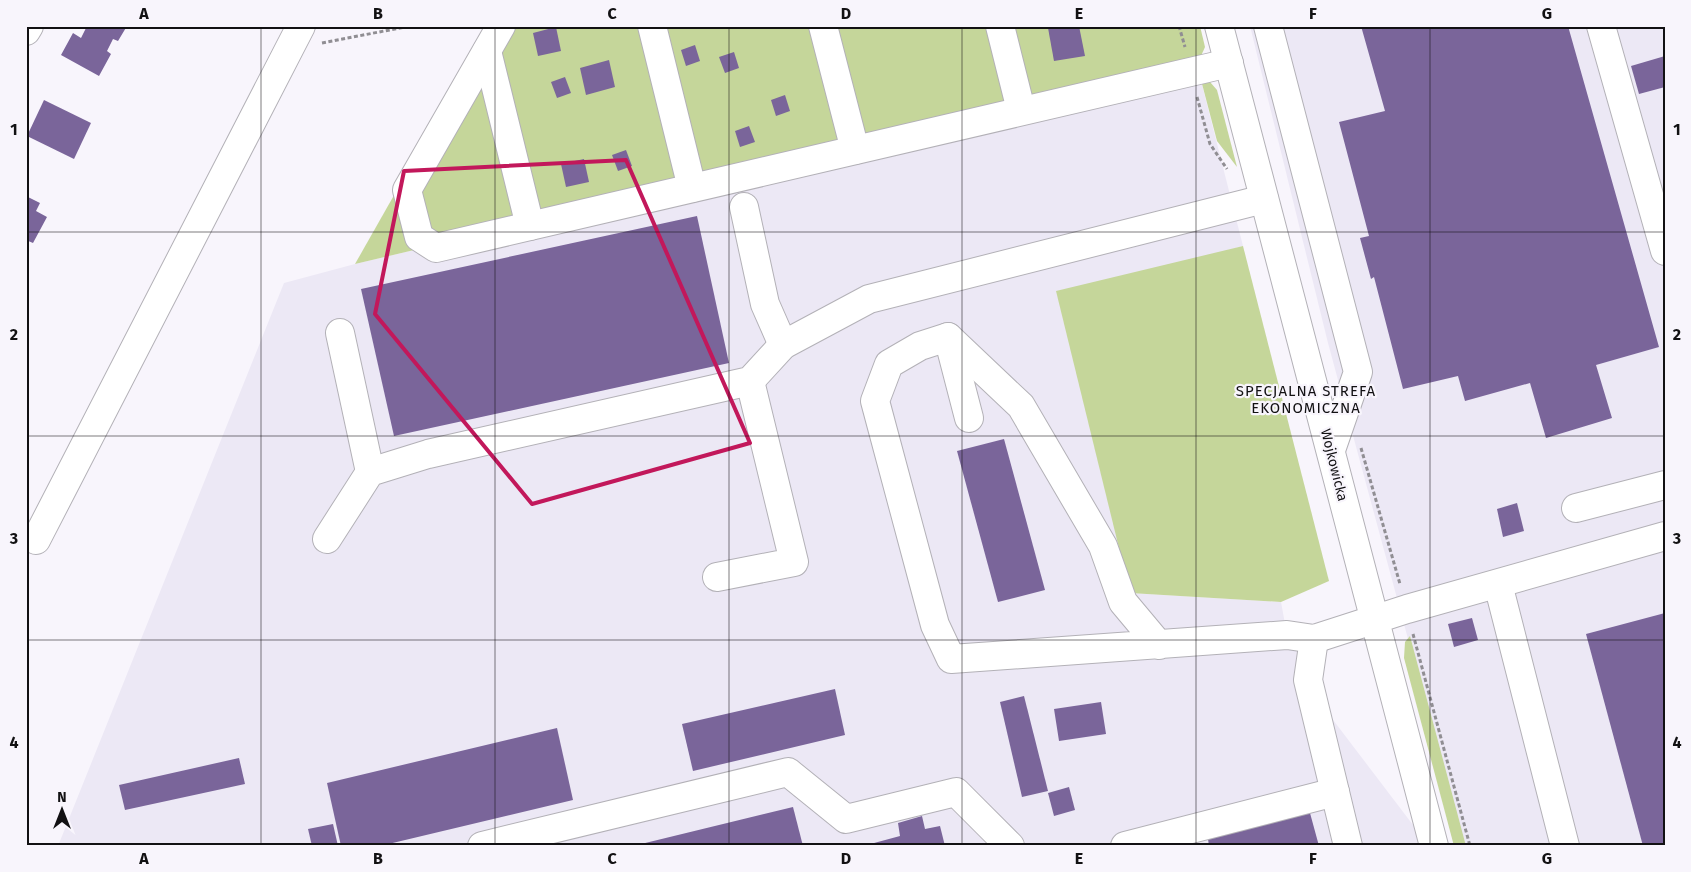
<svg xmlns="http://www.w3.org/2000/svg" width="1691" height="872" viewBox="0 0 1691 872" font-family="'Fira Sans',sans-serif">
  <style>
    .built { fill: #ece8f5 }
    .green { fill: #c5d69a }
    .building { fill: #7a659a }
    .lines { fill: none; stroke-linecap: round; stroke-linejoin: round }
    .minor-casing { stroke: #b3b1b7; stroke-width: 30 }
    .path { stroke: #908e93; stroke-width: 3; stroke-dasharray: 4 2.5; stroke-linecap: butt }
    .minor { stroke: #fff; stroke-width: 28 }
    .marked { fill: none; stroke: #c2185b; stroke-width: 4; stroke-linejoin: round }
    .grid { fill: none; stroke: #121113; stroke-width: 1; stroke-opacity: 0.55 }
    .labels { text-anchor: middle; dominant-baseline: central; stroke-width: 4.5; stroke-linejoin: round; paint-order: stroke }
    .street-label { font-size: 14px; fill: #121113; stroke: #f8f5fc }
    .neighbourhood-label { font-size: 15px; letter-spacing: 1px; fill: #121113; stroke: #f8f5fc }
    .neatline { fill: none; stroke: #121113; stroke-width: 2 }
    .grid-label { font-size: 16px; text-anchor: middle; font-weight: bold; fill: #121113 }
  </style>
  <rect width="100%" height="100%" fill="#f8f5fc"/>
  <g class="built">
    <polygon points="1250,26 1665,26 1665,846 1464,846 1328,343"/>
    <polygon points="1197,65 1243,246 1228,250 1130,593 1281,602 1287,635 1314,639 1305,683 1429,846 58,846 284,283 355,264"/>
  </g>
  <g class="green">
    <polygon points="490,26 1200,26 1205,47 1197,65 355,264"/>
    <polygon points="1201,80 1210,82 1217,90 1237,167 1217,141"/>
    <polygon points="1243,246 1329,581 1281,602 1130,593 1056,291"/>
    <polygon points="1410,636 1466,846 1454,846 1404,658 1405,642"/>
  </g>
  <g class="building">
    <polygon points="87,26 127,26 118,41 113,39 107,51 111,54 99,76 61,55 73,33 81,38"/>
    <polygon points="1057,26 1079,26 1085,56 1054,61 1048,28"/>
    <polygon points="1361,26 1568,26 1659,347 1596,365 1612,418 1546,438 1530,383 1465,401 1458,376 1403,389 1374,277 1371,279 1360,238 1369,236 1339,122 1385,111"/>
    <polygon points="556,27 561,51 538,56 533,33"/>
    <polygon points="695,45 700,61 686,66 681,50"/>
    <polygon points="734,52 739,68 725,73 719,57"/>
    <polygon points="1665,56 1665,87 1639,94 1631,66"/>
    <polygon points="609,60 615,87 586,95 580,68"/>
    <polygon points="565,77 571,93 557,98 551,82"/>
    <polygon points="785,95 790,111 776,116 771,100"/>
    <polygon points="44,100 91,123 74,159 27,136"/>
    <polygon points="749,126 755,142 740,147 735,131"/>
    <polygon points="626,150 632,166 618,171 612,155"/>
    <polygon points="584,159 589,182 566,187 561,164"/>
    <polygon points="26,196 40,203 36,211 47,217 33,243 26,240"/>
    <polygon points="697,216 729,363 394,436 361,289"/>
    <polygon points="1004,439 1045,590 998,602 957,451"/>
    <polygon points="1517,503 1524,531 1503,537 1497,509"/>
    <polygon points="1665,613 1665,846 1643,846 1586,634"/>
    <polygon points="1472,618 1478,640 1454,647 1448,624"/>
    <polygon points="835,689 845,735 693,771 682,724"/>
    <polygon points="1024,696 1048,791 1022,797 1000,702"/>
    <polygon points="1101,702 1106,734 1059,741 1054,709"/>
    <polygon points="557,728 573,800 380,846 341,846 327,783"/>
    <polygon points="239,758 245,784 125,810 119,785"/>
    <polygon points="1069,787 1075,810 1054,816 1048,793"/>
    <polygon points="793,807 803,846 637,846 637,845"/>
    <polygon points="1310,813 1319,846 1209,846 1208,839"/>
    <polygon points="922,816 925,829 940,826 945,846 863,846 900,836 898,823"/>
    <polygon points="333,824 338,846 312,846 308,829"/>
  </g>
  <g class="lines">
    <defs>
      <g id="minor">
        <polyline points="501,26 407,190 419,237 436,248 1229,63"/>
        <polyline points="652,26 692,188"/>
        <polyline points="823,26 855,150"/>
        <polyline points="1000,26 1021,110"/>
        <polyline points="1219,26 1434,846"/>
        <polyline points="1268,26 1358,372 1331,450"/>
        <polyline points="1601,26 1665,251"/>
        <polyline points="26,31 29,26"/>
        <polyline points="487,51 530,226"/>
        <polyline points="744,207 765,304 783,345"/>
        <polyline points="340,333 370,472"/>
        <polyline points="948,337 969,418"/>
        <polyline points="1576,508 1665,485"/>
        <polyline points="327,539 370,472 428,454 750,381 783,345 869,299 1264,199"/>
        <polyline points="36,540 301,26"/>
        <polyline points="717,577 794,562 750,381"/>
        <polyline points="1498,584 1565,846"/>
        <polyline points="1314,639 1308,680 1348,846"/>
        <polyline points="1159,645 1123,602 1103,546 1021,406 948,337 920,346 889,364 875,401 935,625 951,659 1287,635 1314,639 1407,609 1665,536"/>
        <polyline points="482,846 788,772 846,819 956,792 1010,846"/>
        <polyline points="1125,846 1335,792"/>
      </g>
    </defs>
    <use href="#minor" class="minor-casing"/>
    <g class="path">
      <polyline points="1179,26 1185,47"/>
      <polyline points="322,43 410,26"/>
      <polyline points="1197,97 1210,144 1227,169"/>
      <polyline points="1361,448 1400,584"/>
      <polyline points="1413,634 1470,846"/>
    </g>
    <use href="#minor" class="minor"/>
  </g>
  <path class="marked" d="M626,160L750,443L532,504L375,314L404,171Z"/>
  <path class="grid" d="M261,26V846M495,26V846M729,26V846M962,26V846M1196,26V846M1430,26V846M26,232H1665M26,436H1665M26,640H1665"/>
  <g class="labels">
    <g class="street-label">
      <text transform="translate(1334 465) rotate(76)">Wojkowicka</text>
    </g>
    <g class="neighbourhood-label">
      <text x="1306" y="391">SPECJALNA STREFA<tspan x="1306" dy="17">EKONOMICZNA</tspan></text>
    </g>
  </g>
  <rect width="1691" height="872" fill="none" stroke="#f8f5fc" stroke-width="55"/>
  <g transform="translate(62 810)" stroke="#f8f5fc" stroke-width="4" paint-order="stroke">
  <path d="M0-4L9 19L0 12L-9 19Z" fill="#121113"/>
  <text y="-8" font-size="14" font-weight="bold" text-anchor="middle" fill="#121113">N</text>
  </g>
  <rect x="28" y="28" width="1636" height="816" class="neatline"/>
  <g class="grid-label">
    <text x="144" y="19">A</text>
    <text x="378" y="19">B</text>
    <text x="612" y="19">C</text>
    <text x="846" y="19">D</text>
    <text x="1079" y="19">E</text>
    <text x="1313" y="19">F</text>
    <text x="1547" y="19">G</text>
    <text x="14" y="135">1</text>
    <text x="1677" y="135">1</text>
    <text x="14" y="340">2</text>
    <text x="1677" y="340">2</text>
    <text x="14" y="544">3</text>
    <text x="1677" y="544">3</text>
    <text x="14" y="748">4</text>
    <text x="1677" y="748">4</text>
    <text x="144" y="864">A</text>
    <text x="378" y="864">B</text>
    <text x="612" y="864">C</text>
    <text x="846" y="864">D</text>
    <text x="1079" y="864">E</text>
    <text x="1313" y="864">F</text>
    <text x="1547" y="864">G</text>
  </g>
</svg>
